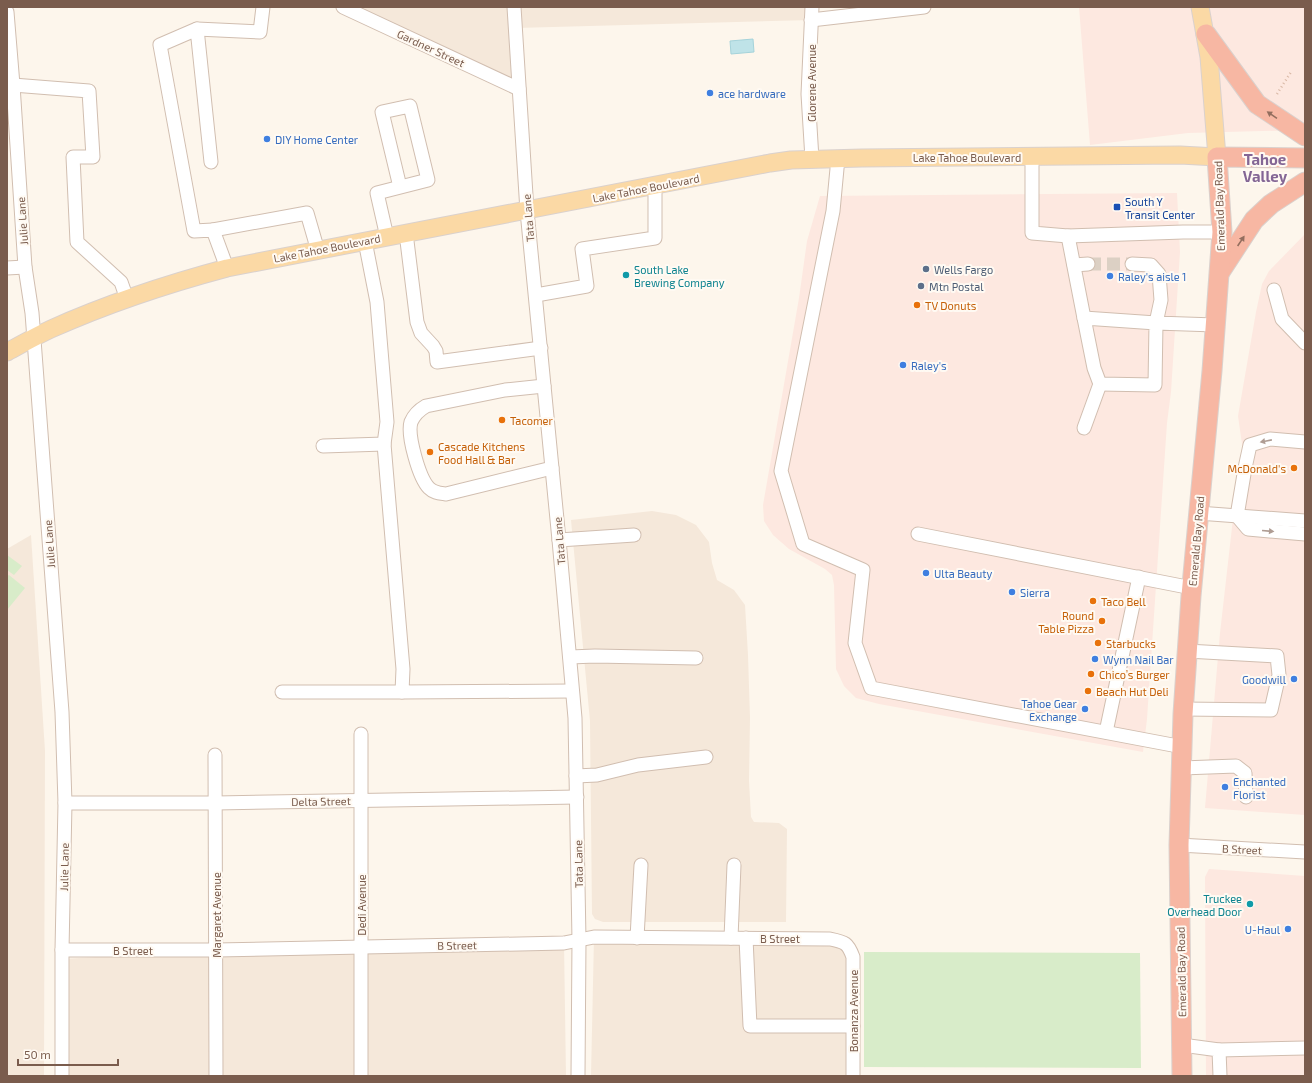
<svg xmlns="http://www.w3.org/2000/svg" width="1312" height="1083" viewBox="0 0 1312 1083" font-family="'Exo 2',sans-serif">
  <style>
    .residential { fill: #f5e8da }
    .commercial { fill: #fde8e0 }
    .green { fill: #d8ecc9 }
    .water { fill: #bfe3e8; stroke: #a5d3da }
    .lines { fill: none; stroke-linecap: round; stroke-linejoin: round }
    .minor-tunnel { stroke: #dcd0c4; stroke-width: 13; stroke-dasharray: 13 6; stroke-linecap: butt }
    .minor-casing { stroke: #d1beb0; stroke-width: 15 }
    .major-casing { stroke: #dad1cd; stroke-width: 19 }
    .highway-casing { stroke: #dad1cd; stroke-width: 21 }
    .path { stroke: #d9b8a5; stroke-width: 2.5; stroke-dasharray: 1 3; stroke-linecap: butt }
    .minor { stroke: #fff; stroke-width: 13 }
    .major { stroke: #fbd9a5; stroke-width: 17 }
    .highway { stroke: #f7b7a3; stroke-width: 19 }
    .oneway { fill: #936e5e }
    .oneway2 { fill: #af9d94 }
    .shop-dot { fill: #3f7fe0; stroke: #fffaf3; stroke-width: 1.5 }
    .transit-dot { fill: #1a4fb4; stroke: #fffaf3; stroke-width: 1.5 }
    .service-dot { fill: #5c6f8a; stroke: #fffaf3; stroke-width: 1.5 }
    .culture-dot { fill: #0f9aa8; stroke: #fffaf3; stroke-width: 1.5 }
    .food-dot { fill: #e8710a; stroke: #fffaf3; stroke-width: 1.5 }
    .labels { text-anchor: middle; dominant-baseline: central; stroke-width: 4; stroke-linejoin: round; paint-order: stroke }
    .street-label { font-size: 11px; fill: #7a5c4d; stroke: #fffaf3 }
    .shop-label { font-size: 11px; fill: #366cbe; stroke: #fffaf3; text-anchor: start }
    .transit-label { font-size: 11px; fill: #164399; stroke: #fffaf3; text-anchor: start }
    .culture-label { font-size: 11px; fill: #0d838f; stroke: #fffaf3; text-anchor: start }
    .service-label { font-size: 11px; fill: #4e5e75; stroke: #fffaf3; text-anchor: start }
    .food-label { font-size: 11px; fill: #c56008; stroke: #fffaf3; text-anchor: start }
    .district-label { font-size: 15px; font-weight: bold; fill: #846695; stroke: #fffaf3 }
  </style>
  <rect width="100%" height="100%" fill="#fdf6ec"/>
  <g class="residential">
    <polygon points="343,7 811,7 811,20 516,28 519,89"/>
    <polygon points="652,511 676,515 696,525 709,542 712,563 717,580 734,590 745,605 748,655 750,718 749,781 751,817 754,822 779,823 787,829 786,922 603,922 595,919 592,914 590,721 571,520"/>
    <polygon points="31,535 45,751 44,1076 7,1076 7,549"/>
    <polygon points="594,937 849,947 850,1076 591,1076"/>
    <polygon points="564,943 566,1076 65,1076 62,959 216,950"/>
  </g>
  <g class="commercial">
    <polygon points="1079,7 1305,7 1305,130 1188,133 1090,145"/>
    <polygon points="1177,193 1180,252 1171,392 1167,423 1147,719 1143,752 879,704 856,698 844,686 836,669 834,585 832,575 825,569 789,549 773,535 764,521 763,505 799,298 807,241 820,196"/>
    <polygon points="1305,234 1305,815 1205,808 1220,633 1235,501 1244,458 1238,416 1256,312 1262,284 1269,271"/>
    <polygon points="1209,869 1305,876 1305,1076 1206,1076 1205,877"/>
  </g>
  <g class="green">
    <polygon points="7,555 22,566 14,575 7,570"/>
    <polygon points="9,575 25,588 7,610 7,576"/>
    <polygon points="864,952 1140,953 1141,1068 864,1067"/>
  </g>
  <polygon class="water" points="753,39 754,52 731,54 730,41"/>
  <g class="lines">
    <polyline class="minor-tunnel" points="1088,264 1132,264"/>
    <defs>
      <g id="minor">
        <polyline points="343,7 519,89"/>
        <polyline points="514,7 527,211 559,540 575,718 579,940 578,1076"/>
        <polyline points="7,12 13,85 25,267 32,313 62,712 65,803 62,950 62,1076"/>
        <polyline points="811,20 924,7"/>
        <polyline points="197,29 260,32 263,7"/>
        <polyline points="13,85 89,91 93,157 73,157 77,242 121,282 127,299"/>
        <polyline points="1032,157 1032,233 1068,236 1183,232 1222,232"/>
        <polyline points="838,158 833,211 781,471 803,544 863,570 855,643 871,688 1183,747"/>
        <polyline points="812,159 808,94 812,7"/>
        <polyline points="211,162 197,29 160,45 194,231 213,230 227,268"/>
        <polyline points="213,230 307,213 318,251"/>
        <polyline points="406,233 417,322 421,333 433,346 436,351 437,362 541,348"/>
        <polyline points="1068,236 1084,318"/>
        <polyline points="387,237 377,193 428,180 410,106 382,112 400,187"/>
        <polyline points="1132,264 1151,265 1159,274 1161,300 1156,323 1155,385 1100,384 1094,368 1084,318 1156,323 1215,325"/>
        <polyline points="1074,265 1088,264"/>
        <polyline points="7,268 25,267"/>
        <polyline points="1274,290 1282,319 1305,343"/>
        <polyline points="536,295 587,286 582,249 655,238 655,186"/>
        <path d="M544,386L505,390L426,406C419,410 414,415 411,422C407,435 419,478 429,488C434,493 439,493 446,494L552,468"/>
        <polyline points="1084,428 1100,384"/>
        <polyline points="1305,442 1270,439 1250,445 1245,468 1237,516 1248,529 1305,534"/>
        <polyline points="384,444 403,669 402,692 572,691"/>
        <polyline points="323,446 384,444 387,422 377,302 365,241"/>
        <polyline points="1198,513 1305,521"/>
        <polyline points="918,534 1192,588"/>
        <polyline points="559,540 634,535"/>
        <polyline points="570,657 595,656 696,658"/>
        <polyline points="282,692 402,692"/>
        <polyline points="1183,709 1271,710 1279,675 1277,656 1187,651"/>
        <polyline points="1106,732 1139,577"/>
        <polyline points="361,734 361,1076"/>
        <polyline points="215,755 216,1076"/>
        <polyline points="1182,768 1236,766 1245,773 1246,797"/>
        <polyline points="576,776 597,775 638,765 706,757"/>
        <polyline points="65,803 216,803 577,797"/>
        <polyline points="1179,845 1305,852"/>
        <polyline points="637,938 641,865"/>
        <polyline points="731,938 734,865"/>
        <polyline points="746,938 750,1026 853,1026"/>
        <path d="M62,950H216L564,943L594,937L830,939C845,942 848,943 853,957V1076"/>
        <polyline points="1182,1045 1219,1050 1220,1076"/>
        <polyline points="1219,1050 1305,1048"/>
      </g>
      <path id="major" d="M7,352C22,344 36,336 51,329C107,304 167,284 227,268L770,163L791,160L862,158L1180,155L1217,157L1209,57L1200,7"/>
      <g id="highway">
        <polyline points="1206,34 1257,104 1305,136"/>
        <polyline points="1220,272 1254,220 1271,204 1305,182"/>
        <polyline points="1182,1076 1179,845 1183,714 1191,596 1212,371 1222,232 1217,157 1305,158"/>
      </g>
    </defs>
    <use href="#minor" class="minor-casing"/>
    <use href="#major" class="major-casing"/>
    <use href="#highway" class="highway-casing"/>
    <polyline class="path" points="1277,94 1291,72"/>
    <use href="#minor" class="minor"/>
    <use href="#major" class="major"/>
    <use href="#highway" class="highway"/>
  </g>
  <defs><path id="oneway-solid" d="M-6-.8H1V-3.2L6.5 0L1 3.2V.8H-6Z"/></defs>
  <g class="oneway">
    <use href="#oneway-solid" transform="translate(1272 115) rotate(-146)"/>
    <use href="#oneway-solid" transform="translate(1241 241) rotate(-56)"/>
  </g>
  <g class="oneway2">
    <use href="#oneway-solid" transform="translate(1266 441) rotate(169)"/>
    <use href="#oneway-solid" transform="translate(1268 531) rotate(5)"/>
  </g>
  <g class="shop-dot">
    <circle cx="710" cy="93" r="4"/>
    <circle cx="267" cy="139" r="4"/>
    <circle cx="1110" cy="276" r="4"/>
    <circle cx="903" cy="365" r="4"/>
    <circle cx="926" cy="573" r="4"/>
    <circle cx="1012" cy="592" r="4"/>
    <circle cx="1095" cy="659" r="4"/>
    <circle cx="1294" cy="679" r="4"/>
    <circle cx="1085" cy="709" r="4"/>
    <circle cx="1225" cy="787" r="4"/>
    <circle cx="1288" cy="929" r="4"/>
  </g>
  <rect class="transit-dot" x="1113" y="203" width="8" height="8" rx="2"/>
  <g class="service-dot">
    <circle cx="926" cy="269" r="4"/>
    <circle cx="921" cy="286" r="4"/>
  </g>
  <g class="culture-dot">
    <circle cx="626" cy="275" r="4"/>
    <circle cx="1250" cy="904" r="4"/>
  </g>
  <g class="food-dot">
    <circle cx="917" cy="305" r="4"/>
    <circle cx="502" cy="420" r="4"/>
    <circle cx="430" cy="452" r="4"/>
    <circle cx="1294" cy="468" r="4"/>
    <circle cx="1093" cy="601" r="4"/>
    <circle cx="1102" cy="621" r="4"/>
    <circle cx="1098" cy="643" r="4"/>
    <circle cx="1091" cy="674" r="4"/>
    <circle cx="1088" cy="691" r="4"/>
  </g>
  <g class="labels">
    <g class="street-label">
      <text transform="translate(431 48) rotate(25)">Gardner Street</text>
      <text transform="translate(811 83) rotate(-90)">Glorene Avenue</text>
      <text x="967" y="157">Lake Tahoe Boulevard</text>
      <text transform="translate(646 188) rotate(-11)">Lake Tahoe Boulevard</text>
      <text transform="translate(1219 206) rotate(-92)">Emerald Bay Road</text>
      <text transform="translate(528 218) rotate(-95)">Tata Lane</text>
      <text transform="translate(22 221) rotate(-94)">Julie Lane</text>
      <text transform="translate(327 248) rotate(-11)">Lake Tahoe Boulevard</text>
      <text transform="translate(559 541) rotate(-95)">Tata Lane</text>
      <text transform="translate(1196 541) rotate(-85)">Emerald Bay Road</text>
      <text transform="translate(49 544) rotate(-94)">Julie Lane</text>
      <text transform="translate(321 801) rotate(-1)">Delta Street</text>
      <text transform="translate(1242 849) rotate(3)">B Street</text>
      <text transform="translate(578 864) rotate(-91)">Tata Lane</text>
      <text transform="translate(64 867) rotate(-89)">Julie Lane</text>
      <text transform="translate(361 905) rotate(-90)">Dedi Avenue</text>
      <text transform="translate(216 915) rotate(-90)">Margaret Avenue</text>
      <text x="780" y="938">B Street</text>
      <text transform="translate(457 945) rotate(-1)">B Street</text>
      <text x="133" y="950">B Street</text>
      <text transform="translate(1181 972) rotate(-91)">Emerald Bay Road</text>
      <text transform="translate(853 1011) rotate(-90)">Bonanza Avenue</text>
    </g>
    <g class="shop-label">
      <text x="718" y="93">ace hardware</text>
      <text x="275" y="139">DIY Home Center</text>
      <text x="1118" y="276">Raley's aisle 1</text>
      <text x="911" y="365">Raley's</text>
      <text x="934" y="573">Ulta Beauty</text>
      <text x="1020" y="592">Sierra</text>
      <text x="1103" y="659">Wynn Nail Bar</text>
      <text x="1286" y="679" text-anchor="end">Goodwill</text>
      <text x="1077" y="703" text-anchor="end">Tahoe Gear<tspan x="1077" dy="13">Exchange</tspan></text>
      <text x="1233" y="781">Enchanted<tspan x="1233" dy="13">Florist</tspan></text>
      <text x="1280" y="929" text-anchor="end">U-Haul</text>
    </g>
    <g class="transit-label">
      <text x="1125" y="201">South Y<tspan x="1125" dy="13">Transit Center</tspan></text>
    </g>
    <g class="culture-label">
      <text x="634" y="269">South Lake<tspan x="634" dy="13">Brewing Company</tspan></text>
      <text x="1242" y="898" text-anchor="end">Truckee<tspan x="1242" dy="13">Overhead Door</tspan></text>
    </g>
    <g class="service-label">
      <text x="934" y="269">Wells Fargo</text>
      <text x="929" y="286">Mtn Postal</text>
    </g>
    <g class="food-label">
      <text x="925" y="305">TV Donuts</text>
      <text x="510" y="420">Tacomer</text>
      <text x="438" y="446">Cascade Kitchens<tspan x="438" dy="13">Food Hall &amp; Bar</tspan></text>
      <text x="1286" y="468" text-anchor="end">McDonald's</text>
      <text x="1101" y="601">Taco Bell</text>
      <text x="1094" y="615" text-anchor="end">Round<tspan x="1094" dy="13">Table Pizza</tspan></text>
      <text x="1106" y="643">Starbucks</text>
      <text x="1099" y="674">Chico’s Burger</text>
      <text x="1096" y="691">Beach Hut Deli</text>
    </g>
    <g class="district-label">
      <text x="1265" y="159">Tahoe<tspan x="1265" dy="17">Valley</tspan></text>
    </g>
  </g>
  <rect width="1312" height="1083" fill="none" stroke="#7a5c4d" stroke-width="16"/>
  <path d="M18 1059v6h100v-6" fill="none" stroke="#7a5c4d" stroke-width="2"/>
  <text x="24" y="1059" font-size="12" fill="#7a5c4d" stroke="#fffaf3" stroke-width="3" paint-order="stroke">50 m</text>
</svg>
